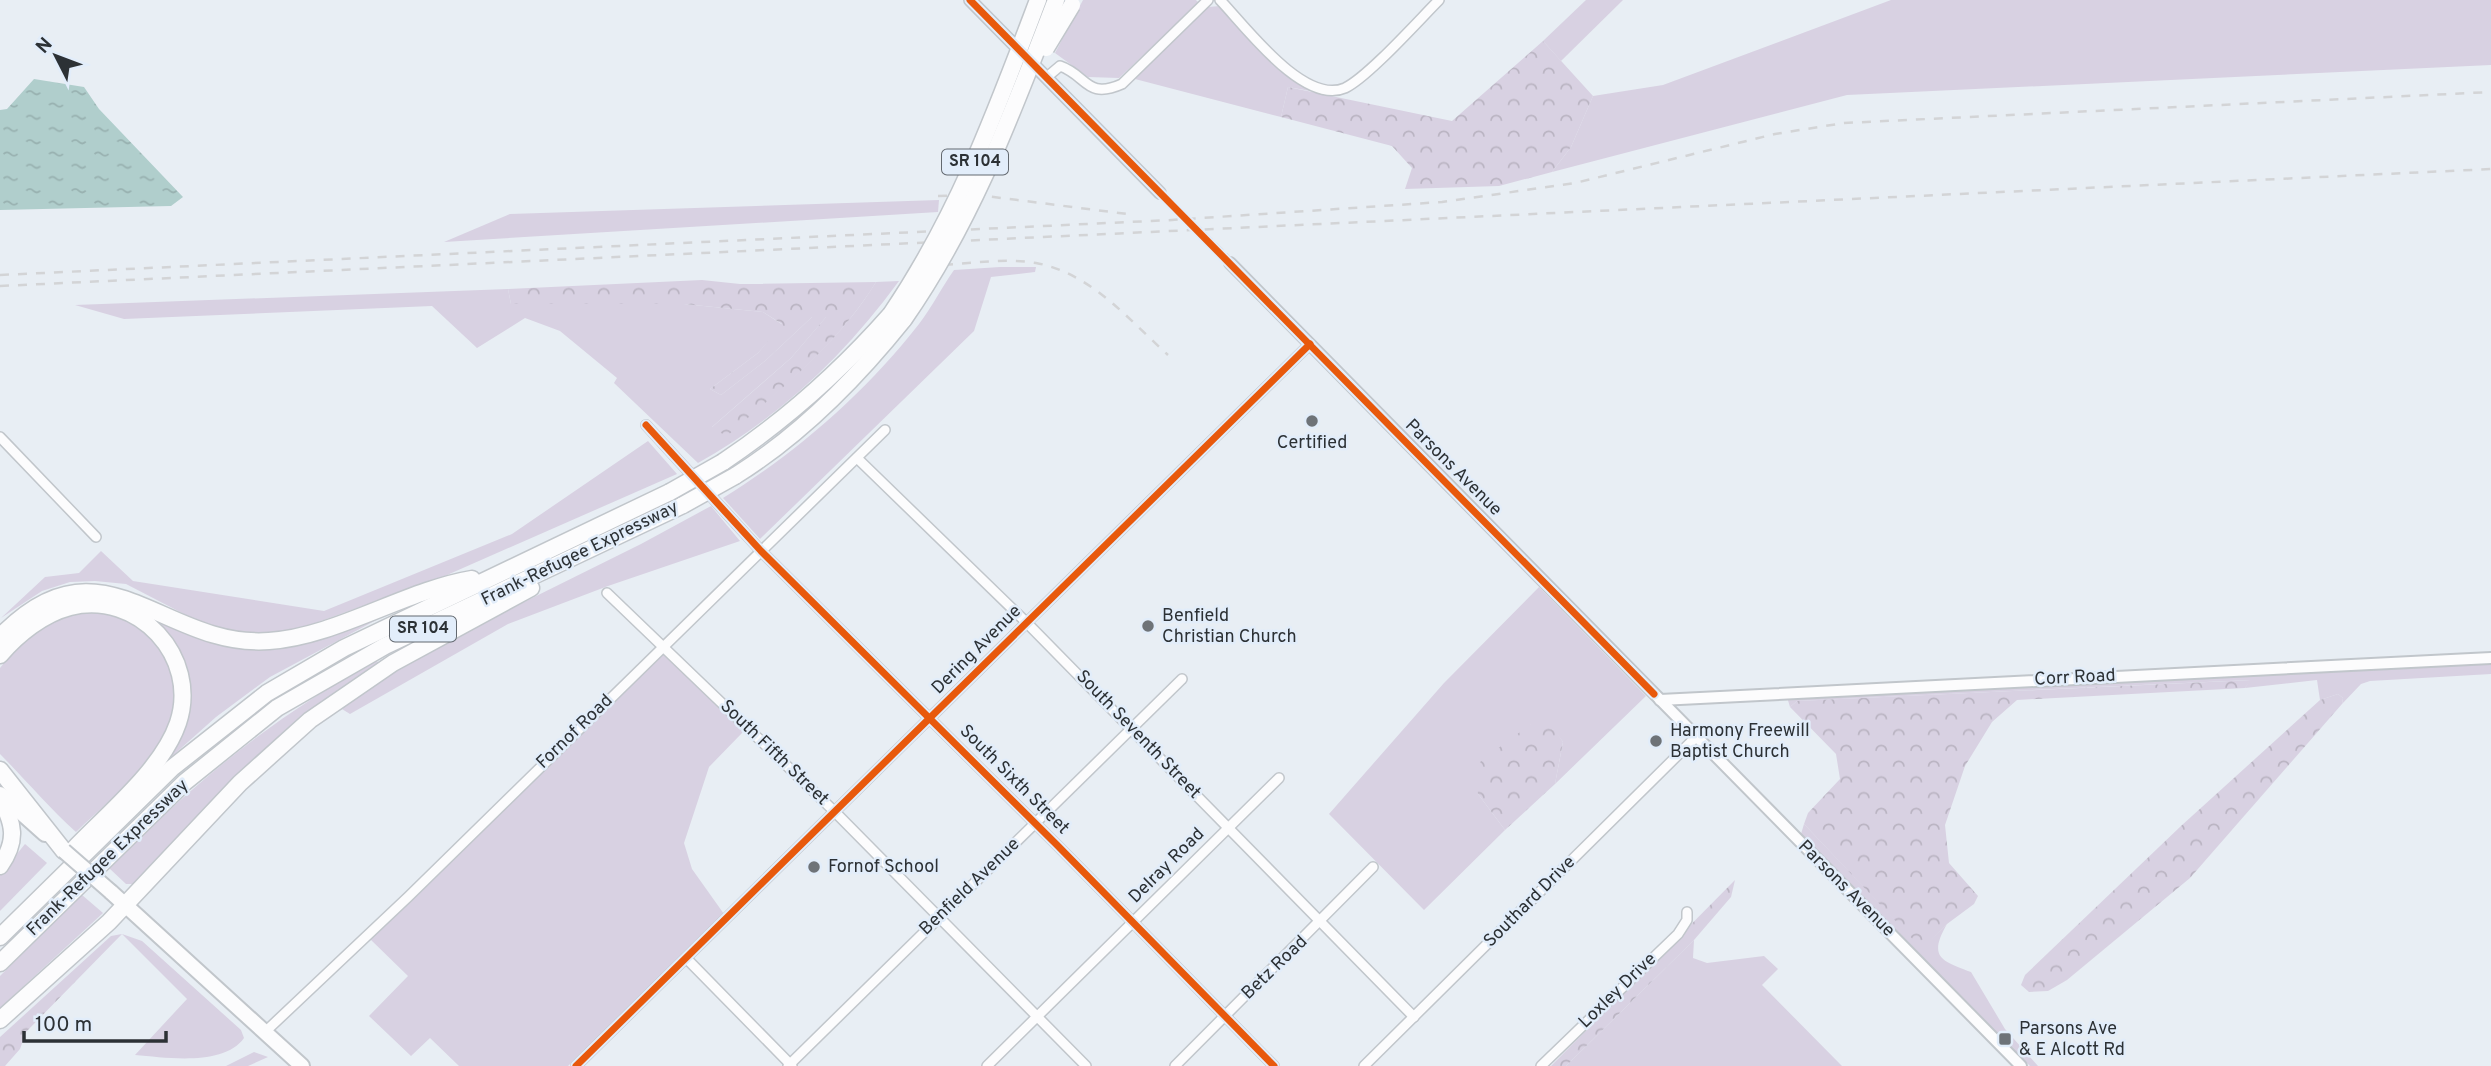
<svg xmlns="http://www.w3.org/2000/svg" width="2491" height="1066" viewBox="0 0 2491 1066" font-family="Overpass,sans-serif">
  <style>
    .grass { fill: #d8d1e2 }
    .forest { fill: url(#forest-crowns) }
    .water { fill: url(#water-ripples) }
    .lines { fill: none; stroke-linecap: round; stroke-linejoin: round }
    .tertiary-tunnel { stroke: #c2c8ce; stroke-width: 10; stroke-dasharray: 10 5; stroke-linecap: butt }
    .minor-casing { stroke: #c1c6cb; stroke-width: 12 }
    .tertiary-casing { stroke: #c1c6cb; stroke-width: 14 }
    .primary-casing { stroke: #c1c6cb; stroke-width: 18 }
    .motorway-casing { stroke: #c1c6cb; stroke-width: 19 }
    .minor { stroke: #fcfcfd; stroke-width: 9 }
    .tertiary { stroke: #fcfcfd; stroke-width: 10 }
    .primary { stroke: #fcfcfd; stroke-width: 14 }
    .motorway { stroke: #fcfcfd; stroke-width: 16 }
    .rail { stroke: #d3d4d6; stroke-width: 2.5; stroke-dasharray: 9 9; stroke-linecap: butt }
    .primary-bridge-casing { stroke: #c1c6cb; stroke-width: 18; stroke-linecap: butt }
    .motorway-bridge-casing { stroke: #c1c6cb; stroke-width: 19; stroke-linecap: butt }
    .primary-bridge { stroke: #fcfcfd; stroke-width: 14 }
    .motorway-bridge { stroke: #fcfcfd; stroke-width: 16 }
    .cycleway-casing { stroke: #e2edfa; stroke-width: 11 }
    .cycleway { stroke: #e8590c; stroke-width: 7 }
    .poi-dot { fill: #6e7378; stroke: #e2edfa; stroke-width: 2.5 }
    .labels { text-anchor: middle; dominant-baseline: central; stroke-width: 5; stroke-linejoin: round; paint-order: stroke }
    .shield { fill: #e2edfa; stroke: #636970; stroke-width: 2 }
    .shield-label { font-size: 16px; font-weight: bold; fill: #2c3135 }
    .poi-label { font-size: 18px; fill: #2c3135; stroke: #e2edfa; text-anchor: start }
    .street-label { font-size: 18px; fill: #2c3135; stroke: #e2edfa }
  </style>
  <defs>
    <pattern id="forest-crowns" width="20" height="18" patternUnits="userSpaceOnUse" patternTransform="scale(1.75)"><rect width="20" height="18" fill="#d8d1e2"/><path d="M2 6a3 3 0 1 1 6 0M12 15a3 3 0 1 1 6 0" fill="none" stroke="#bab4c2"/></pattern>
    <pattern id="water-ripples" width="26" height="14" patternUnits="userSpaceOnUse" patternTransform="scale(1.75)"><rect width="26" height="14" fill="#b0cecc"/><path d="M2 4q2-2 4 0t4 0M15 11q2-2 4 0t4 0" fill="none" stroke="#98b1b0"/></pattern>
  </defs>
  <rect width="100%" height="100%" fill="#e8eef4"/>
  <g class="grass">
    <polygon points="1083,0 1196,0 1199,3 1119,78 1088,77 1055,53"/>
    <polygon points="1586,0 1623,0 1561,61 1543,41"/>
    <polygon points="1891,0 2491,0 2491,65 1847,95 1552,172 1571,147 1593,96 1663,85"/>
    <polygon points="1220,6 1284,73 1310,91 1288,87 1281,117 1135,79 1208,7"/>
    <polygon points="939,200 938,212 444,242 510,214"/>
    <path d="M1000,267H1036L1035,272L991,277L974,331L760,539L723,498C796,453 865,393 919,324C932,307 942,287 954,270Z"/>
    <path d="M899,281C844,356 779,418 698,463L614,383L617,378L560,331L525,318L477,348L432,306L124,319L75,305L508,289L511,304H684L763,312L783,325L758,353L710,389L721,395L765,361L812,317L827,316L791,358L712,427L727,435C781,388 839,343 876,282Z"/>
    <polygon points="648,441 677,474 438,579 293,631 259,634 211,628 126,584 95,581 70,582 42,591 1,618 45,577 79,573 101,551 133,581 324,611 512,534"/>
    <polygon points="711,506 740,541 608,586 508,624 350,714 337,706 395,666 641,544"/>
    <polygon points="1539,587 1646,696 1555,784 1563,742 1554,730 1531,724 1478,794 1505,830 1424,910 1329,814 1444,683"/>
    <path d="M90,611C120,613 152,624 164,654C168,665 176,679 176,690C177,749 115,794 76,832C49,808 26,780 0,754V668C23,639 53,617 90,611Z"/>
    <path d="M379,614L380,618L270,677L216,717L160,767C186,692 207,680 148,616L217,644L255,647Z"/>
    <polygon points="663,653 743,732 709,767 684,843 692,869 724,914 568,1066 459,1066 430,1038 411,1056 369,1016 408,976 370,939"/>
    <path d="M377,661L380,665L232,783L133,884H126L109,868C193,784 273,716 377,661Z"/>
    <polygon points="2491,664 2491,674 2370,681 2361,684 2342,704 2343,698 2338,694 2320,700 2317,680 2245,688 2250,680 1797,701 1790,707 1787,697"/>
    <path d="M1804,824L1922,948L1947,924C1928,957 1941,961 1971,972L2005,1029L2038,1066H2030L1801,834Z"/>
    <polygon points="25,844 47,863 0,911 0,875"/>
    <polygon points="82,895 103,913 0,1008 0,976"/>
    <path d="M122,934L142,941L241,1030L244,1038C224,1066 169,1058 135,1055L187,999Z"/>
    <polygon points="1694,940 1693,958 1707,963 1764,956 1778,969 1762,985 1842,1066 1566,1066"/>
    <polygon points="254,1052 268,1057 248,1066 226,1066"/>
  </g>
  <g class="forest">
    <polygon points="1543,41 1593,96 1571,147 1552,172 1499,186 1405,189 1412,168 1392,146 1281,117 1288,87 1452,121"/>
    <path d="M702,280L740,284L876,282C839,343 781,389 727,436L711,428L791,358L826,317H812L765,361L721,395L710,389L758,353L782,324L763,312L684,304H511L508,289Z"/>
    <polygon points="2251,680 2245,688 2017,700 1992,722 1965,766 1945,825 1949,863 1978,896 1974,904 1947,924 1922,949 1804,824 1808,813 1840,779 1836,754 1790,707 1797,701"/>
    <polygon points="2338,694 2343,698 2342,704 2190,878 2067,980 2048,991 2029,992 2021,985 2025,975 2181,826 2320,700"/>
    <polygon points="1532,723 1555,730 1563,742 1555,784 1505,830 1478,794 1476,769 1481,761"/>
    <polygon points="1735,880 1731,897 1694,940 1566,1066 1551,1066"/>
    <polygon points="122,934 26,1032 20,1049 5,1066 0,1066 0,1037 111,936"/>
  </g>
  <polygon class="water" points="34,79 84,87 99,109 183,197 171,206 0,210 0,110 7,109"/>
  <g class="lines">
    <polyline class="tertiary-tunnel" points="1160,193 1230,263"/>
    <defs>
      <g id="minor">
        <path d="M1220,0C1245,26 1304,106 1345,88C1368,77 1419,20 1439,0"/>
        <path d="M1047,77L1060,66C1087,75 1086,100 1122,84L1208,0"/>
        <polyline points="646,425 761,551 1057,845 1274,1066"/>
        <polyline points="0,437 96,537"/>
        <polyline points="857,458 1027,623 1414,1017"/>
        <polyline points="607,593 835,812 1086,1066"/>
        <polyline points="686,958 792,1066"/>
        <polyline points="265,1032 408,897 885,430"/>
        <polyline points="576,1066 1310,344"/>
        <polyline points="788,1066 1182,679"/>
        <polyline points="987,1066 1279,778"/>
        <polyline points="1175,1066 1373,867"/>
        <polyline points="1364,1066 1696,737"/>
        <polyline points="1541,1066 1678,934 1687,920 1687,912"/>
      </g>
      <g id="tertiary">
        <polyline points="970,0 1160,193"/>
        <polyline points="1230,263 2021,1066"/>
        <polyline points="1660,700 2491,658"/>
      </g>
      <g id="primary">
        <polyline points="0,794 45,834"/>
        <polyline points="111,892 302,1066"/>
      </g>
      <g id="motorway">
        <path d="M723,462C787,419 840,372 891,314"/>
        <path d="M735,476C801,435 856,379 904,319"/>
        <path d="M0,637C102,530 162,649 269,641C335,637 406,590 472,579"/>
        <path d="M0,655C18,634 43,614 70,607C138,590 200,657 178,723C162,770 107,814 73,850"/>
        <polyline points="0,770 64,851"/>
        <path d="M0,798C14,823 18,841 0,866"/>
        <polyline points="0,937 172,768 267,693 344,648 670,492"/>
        <polyline points="0,963 185,782 277,708 385,646 683,505"/>
        <polyline points="0,1020 109,922 240,783 310,720 393,663 531,588"/>
      </g>
    </defs>
    <use href="#minor" class="minor-casing"/>
    <use href="#tertiary" class="tertiary-casing"/>
    <use href="#primary" class="primary-casing"/>
    <use href="#motorway" class="motorway-casing"/>
    <use href="#minor" class="minor"/>
    <use href="#tertiary" class="tertiary"/>
    <use href="#primary" class="primary"/>
    <use href="#motorway" class="motorway"/>
    <g class="rail">
      <polyline points="938,196 978,195 1127,214"/>
      <path d="M944,265C975,263 1006,258 1036,263C1091,273 1129,320 1168,355"/>
      <polyline points="0,275 1172,220 1442,202 1575,183 1775,134 1844,123 2491,92"/>
      <polyline points="0,286 2491,169"/>
    </g>
    <defs>
      <polyline id="primary-bridge" points="64,851 111,892"/>
      <g id="motorway-bridge">
        <polyline points="1046,48 1072,5"/>
        <path d="M891,314C958,215 996,111 1038,0"/>
        <path d="M904,319C973,220 1013,111 1056,0"/>
        <polyline points="670,492 723,462"/>
        <polyline points="683,505 735,476"/>
      </g>
    </defs>
    <use href="#primary-bridge" class="primary-bridge-casing"/>
    <use href="#motorway-bridge" class="motorway-bridge-casing"/>
    <use href="#primary-bridge" class="primary-bridge"/>
    <use href="#motorway-bridge" class="motorway-bridge"/>
    <defs>
      <g id="cycleway">
        <polyline points="970,0 1654,694"/>
        <polyline points="646,425 761,551 1057,845 1274,1066"/>
        <polyline points="576,1066 1310,344"/>
      </g>
    </defs>
    <use href="#cycleway" class="cycleway-casing"/>
    <use href="#cycleway" class="cycleway"/>
  </g>
  <g class="poi-dot">
    <circle cx="1312" cy="421" r="7"/>
    <circle cx="1148" cy="626" r="7"/>
    <circle cx="1656" cy="741" r="7"/>
    <circle cx="814" cy="867" r="7"/>
    <rect x="1998" y="1032" width="14" height="14" rx="3.5"/>
  </g>
  <g class="labels">
    <g class="shield">
      <rect x="942" y="149.5" width="66" height="25" rx="5"/>
      <rect x="390" y="616.5" width="66" height="25" rx="5"/>
    </g>
    <g class="shield-label">
      <text x="975" y="162">SR 104</text>
      <text x="423" y="629">SR 104</text>
    </g>
    <g class="poi-label">
      <text x="1312" y="443" text-anchor="middle">Certified</text>
      <text x="1162" y="616">Benfield<tspan x="1162" dy="21">Christian Church</tspan></text>
      <text x="1670" y="731">Harmony Freewill<tspan x="1670" dy="21">Baptist Church</tspan></text>
      <text x="828" y="867">Fornof School</text>
      <text x="2019" y="1029">Parsons Ave<tspan x="2019" dy="21">&amp; E Alcott Rd</tspan></text>
    </g>
    <g class="street-label">
      <text transform="translate(1453 468) rotate(45)">Parsons Avenue</text>
      <text transform="translate(580 554) rotate(-26)">Frank-Refugee Expressway</text>
      <text transform="translate(977 650) rotate(-45)">Dering Avenue</text>
      <text transform="translate(2075 678) rotate(-3)">Corr Road</text>
      <text transform="translate(575 732) rotate(-44)">Fornof Road</text>
      <text transform="translate(1138 735) rotate(46)">South Seventh Street</text>
      <text transform="translate(774 753) rotate(44)">South Fifth Street</text>
      <text transform="translate(1014 780) rotate(45)">South Sixth Street</text>
      <text transform="translate(108 858) rotate(-44)">Frank-Refugee Expressway</text>
      <text transform="translate(1167 866) rotate(-45)">Delray Road</text>
      <text transform="translate(970 887) rotate(-44)">Benfield Avenue</text>
      <text transform="translate(1846 889) rotate(45)">Parsons Avenue</text>
      <text transform="translate(1530 902) rotate(-45)">Southard Drive</text>
      <text transform="translate(1275 968) rotate(-44)">Betz Road</text>
      <text transform="translate(1618 991) rotate(-44)">Loxley Drive</text>
    </g>
  </g>
  <g transform="translate(56 56) rotate(312)" stroke="#e2edfa" stroke-width="5" paint-order="stroke">
  <path d="M0-5L12 26L0 18L-12 26Z" fill="#2c3135"/>
  <text y="-10" font-size="19" font-weight="bold" text-anchor="middle" fill="#2c3135">N</text>
  </g>
  <path d="M24 1031v10h142v-10" fill="none" stroke="#2c3135" stroke-width="3.5"/>
  <text x="35" y="1031" font-size="21" fill="#2c3135" stroke="#e2edfa" stroke-width="5" paint-order="stroke">100 m</text>
</svg>
